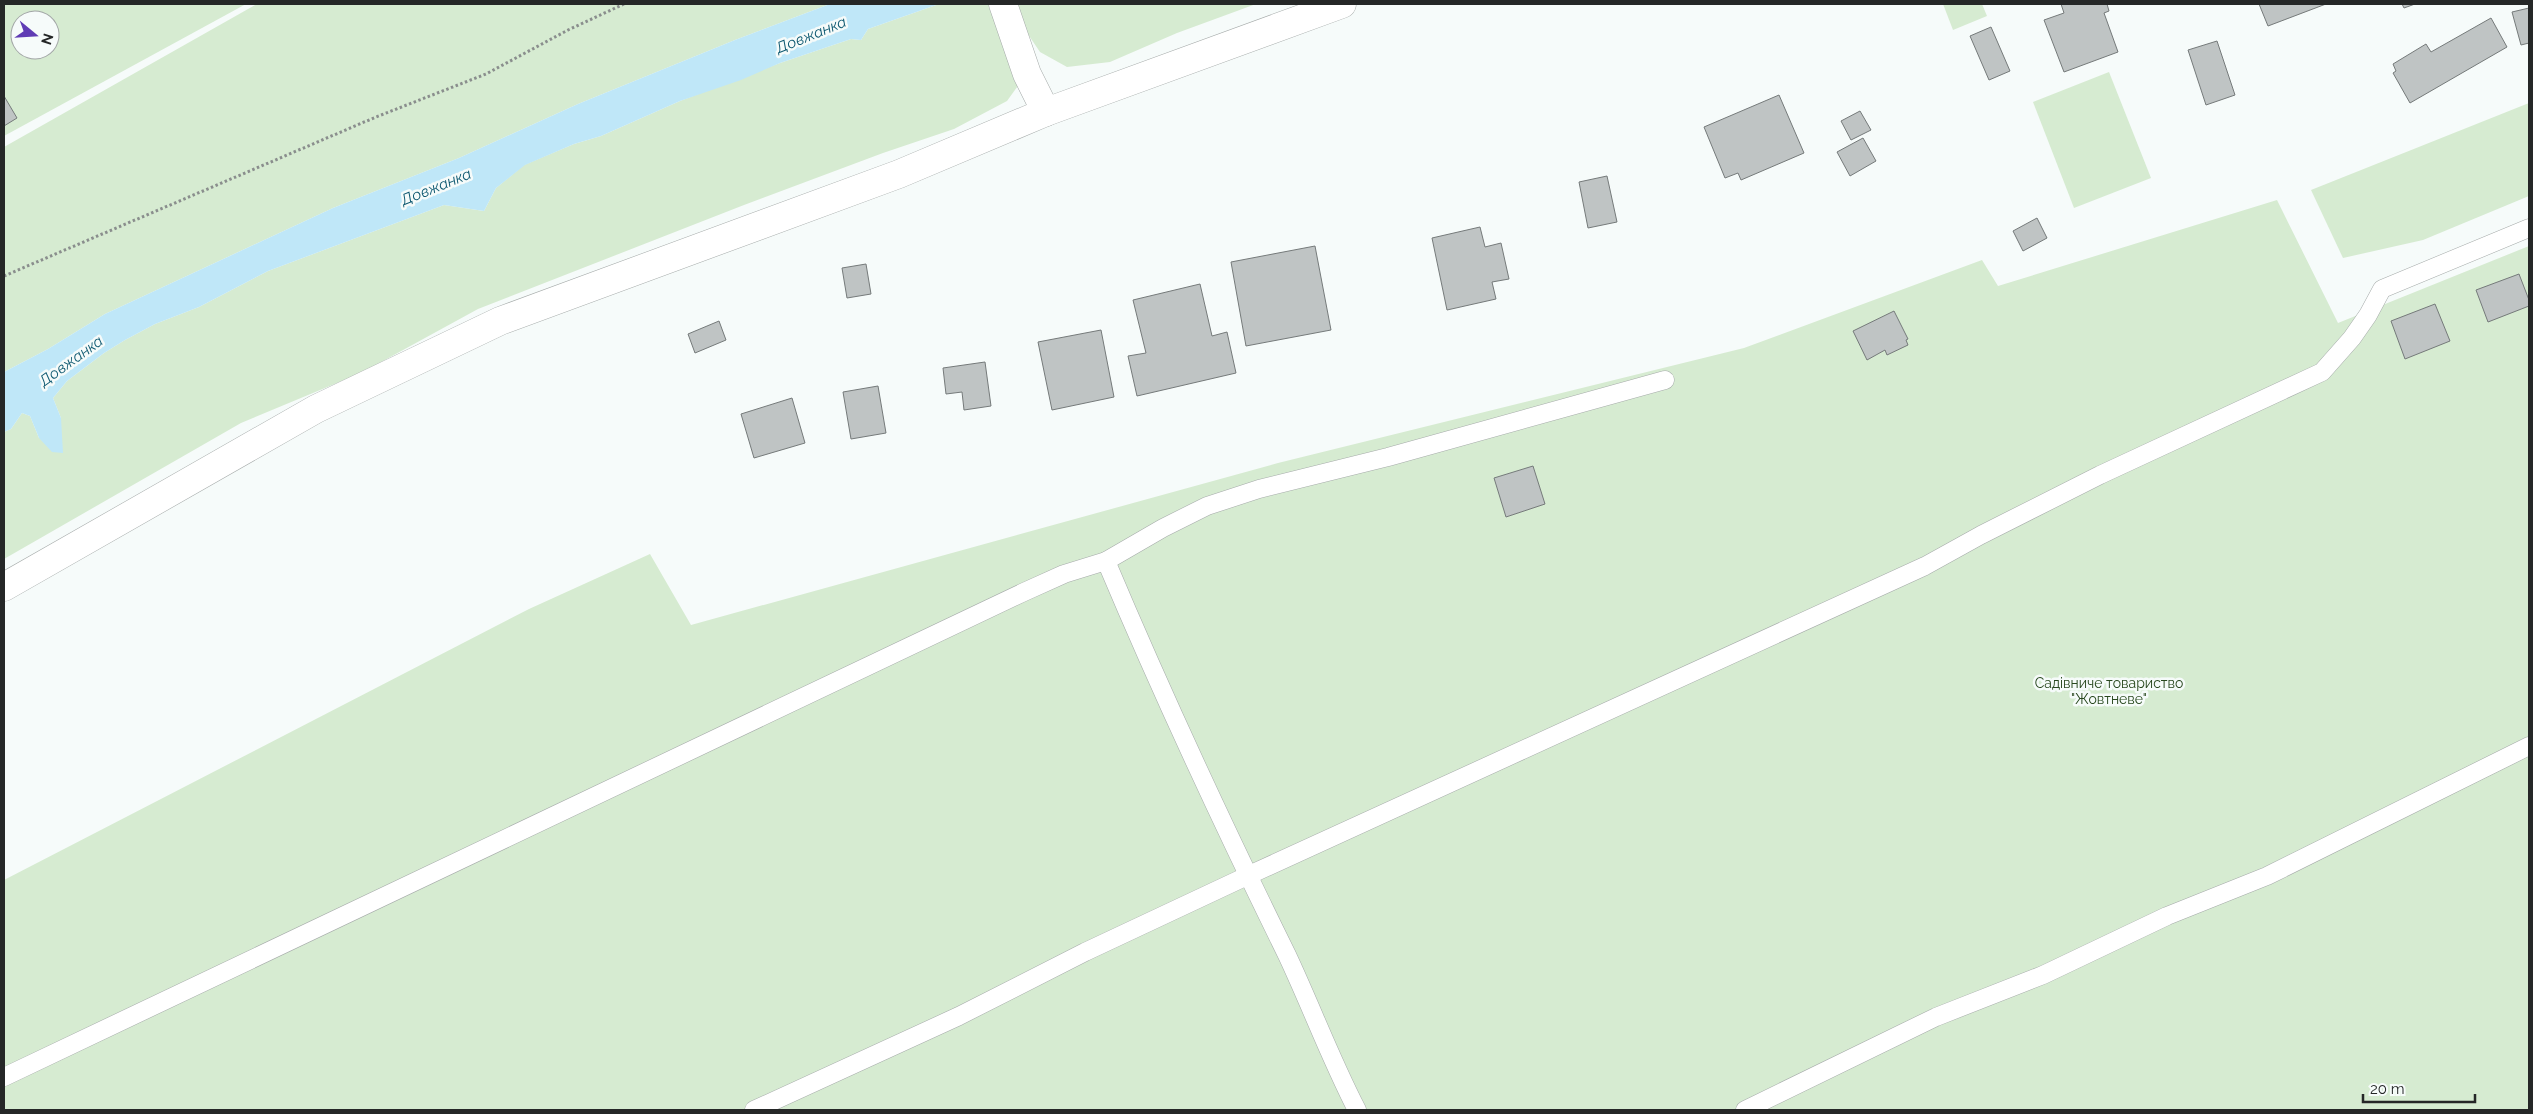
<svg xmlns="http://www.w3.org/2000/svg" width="2533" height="1114" viewBox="0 0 2533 1114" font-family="Raleway,sans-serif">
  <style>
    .green { fill: #d6ebd1; fill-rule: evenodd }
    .water { fill: #bfe7f8 }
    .building { fill: #bfc4c4; stroke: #757a7a }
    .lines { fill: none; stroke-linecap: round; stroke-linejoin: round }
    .lane-casing { stroke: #a6abaa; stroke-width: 19 }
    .street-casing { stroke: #a6abaa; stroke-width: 29 }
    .path { stroke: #8a8e8d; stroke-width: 3; stroke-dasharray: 2.5 2.5; stroke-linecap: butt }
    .lane { stroke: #fff; stroke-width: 18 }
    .street { stroke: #fff; stroke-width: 28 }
    .labels { text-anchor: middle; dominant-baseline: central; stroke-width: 5; stroke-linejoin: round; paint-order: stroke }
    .park-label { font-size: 14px; fill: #27471d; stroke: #f6fbfa }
    .water-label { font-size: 15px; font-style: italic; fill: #0d5870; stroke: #f6fbfa }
  </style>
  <rect width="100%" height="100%" fill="#f6fbfa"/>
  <g class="green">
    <path d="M4,4H246L4,136ZM20,20H50V50H20Z"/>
    <polygon points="257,4 830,4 735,40 578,104 459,158 333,208 105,314 48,349 4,372 4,147"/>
    <polygon points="939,4 996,4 1020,83 1007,101 954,129 883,153 744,205 478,309 361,373 241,423 4,559 4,432 11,429 22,413 30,416 39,438 61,418 53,398 67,381 104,353 125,340 155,324 199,307 268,271 444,205 484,211 496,188 524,165 574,144 601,136 680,101 780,63 851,39 861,40 868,29"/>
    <polygon points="1015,4 1256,4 1177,33 1110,62 1067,67 1040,52 1019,21"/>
    <polygon points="1943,4 1982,4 1987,16 1953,30"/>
    <polygon points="2109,72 2151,178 2074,208 2033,102"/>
    <polygon points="2529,103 2529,196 2423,240 2343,258 2311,190"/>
    <polygon points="2277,200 2338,323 2529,246 2529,1110 4,1110 4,880 529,609 650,554 691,625 1278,463 1744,348 1982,260 1998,286"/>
  </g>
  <polygon class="water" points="830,4 939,4 868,29 861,40 851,39 780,63 741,80 680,101 601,136 574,144 525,165 496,188 484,211 444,205 268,271 199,307 155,324 125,340 104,353 67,381 53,398 61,418 63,453 52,452 39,438 30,416 22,413 11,429 4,432 4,372 48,349 105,314 333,208 459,158 578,104 735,40"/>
  <g class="building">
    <polygon points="2061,4 2107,4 2109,11 2104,13 2118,52 2064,72 2044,20 2064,13"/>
    <polygon points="2259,4 2326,4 2268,26"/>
    <polygon points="2402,4 2415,4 2404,8"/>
    <polygon points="2529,8 2529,43 2521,45 2512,12"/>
    <polygon points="2491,18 2507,47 2410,103 2393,73 2396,71 2393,64 2426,44 2431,52"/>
    <polygon points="1991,27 2010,71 1989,80 1970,36"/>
    <polygon points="2217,41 2235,95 2206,105 2188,50"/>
    <polygon points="1779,95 1804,153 1741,180 1738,173 1725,178 1704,127"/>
    <polygon points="4,96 17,118 4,126"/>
    <polygon points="1860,111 1871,130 1851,140 1841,121"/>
    <polygon points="1863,138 1876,161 1850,176 1837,152"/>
    <polygon points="1607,176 1617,222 1588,228 1579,182"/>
    <polygon points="2037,218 2047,238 2023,251 2013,231"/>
    <polygon points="1480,227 1485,247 1501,243 1509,279 1492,282 1496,299 1447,310 1432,238"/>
    <polygon points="1315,246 1331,330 1246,346 1231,262"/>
    <polygon points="866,264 871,294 847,298 842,268"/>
    <polygon points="2519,274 2529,300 2529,306 2488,322 2476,290"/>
    <polygon points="1200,284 1212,336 1227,332 1236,373 1137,396 1128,356 1146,353 1133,300"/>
    <polygon points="2435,304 2450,341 2405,359 2391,321"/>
    <polygon points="1894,311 1908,339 1906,340 1908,345 1887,355 1885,350 1867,360 1853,331"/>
    <polygon points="719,321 726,340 695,353 688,334"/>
    <polygon points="1101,330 1114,397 1052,410 1038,342"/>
    <polygon points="985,362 991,406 964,410 962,392 946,394 943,368"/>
    <polygon points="878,386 886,433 851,439 843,392"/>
    <polygon points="792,398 805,443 754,458 741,414"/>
    <polygon points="1533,466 1545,504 1506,517 1494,478"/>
  </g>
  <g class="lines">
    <defs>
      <g id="lane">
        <path d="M1106,561C1162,694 1223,825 1287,955C1311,1006 1331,1060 1357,1110"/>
        <polyline points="4,1077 1024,592 1064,574 1106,561 1163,528 1207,506 1259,489 1388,457 1665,380"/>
        <polyline points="754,1110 959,1016 1085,952 1247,876 1925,566 1981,535 2100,475 2322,372 2352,338 2368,315 2382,289 2529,228"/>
        <polyline points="1745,1110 1936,1017 2043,975 2167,916 2267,876 2529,746"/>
      </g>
      <g id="street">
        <polyline points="1003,4 1027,74 1046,112"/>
        <polyline points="4,587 316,409 500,321 899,174 1046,112 1342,4"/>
      </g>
    </defs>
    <use href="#lane" class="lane-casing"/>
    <use href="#street" class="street-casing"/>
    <polyline class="path" points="4,276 376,117 486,74 568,30 624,4"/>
    <use href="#lane" class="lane"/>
    <use href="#street" class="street"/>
  </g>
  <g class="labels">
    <g class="park-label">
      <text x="2109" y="683">Садівниче товариство<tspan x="2109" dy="16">"Жовтневе"</tspan></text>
    </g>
    <g class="water-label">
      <text transform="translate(811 35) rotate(-22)">Довжанка</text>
      <text transform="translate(436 187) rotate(-22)">Довжанка</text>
      <text transform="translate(71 361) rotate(-36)">Довжанка</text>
    </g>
  </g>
  <rect width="2533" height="1114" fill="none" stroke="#252727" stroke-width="10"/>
  <g transform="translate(35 35) rotate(108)"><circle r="24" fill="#f6fbfa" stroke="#a2a6a6"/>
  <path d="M0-4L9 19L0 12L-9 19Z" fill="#603cb4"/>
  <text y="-8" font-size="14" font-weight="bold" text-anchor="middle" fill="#252727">N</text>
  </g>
  <path d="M2363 1094v8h112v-8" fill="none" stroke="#252727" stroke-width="2.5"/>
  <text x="2370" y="1094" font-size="15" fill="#252727" stroke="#f6fbfa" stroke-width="4" paint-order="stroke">20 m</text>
</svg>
